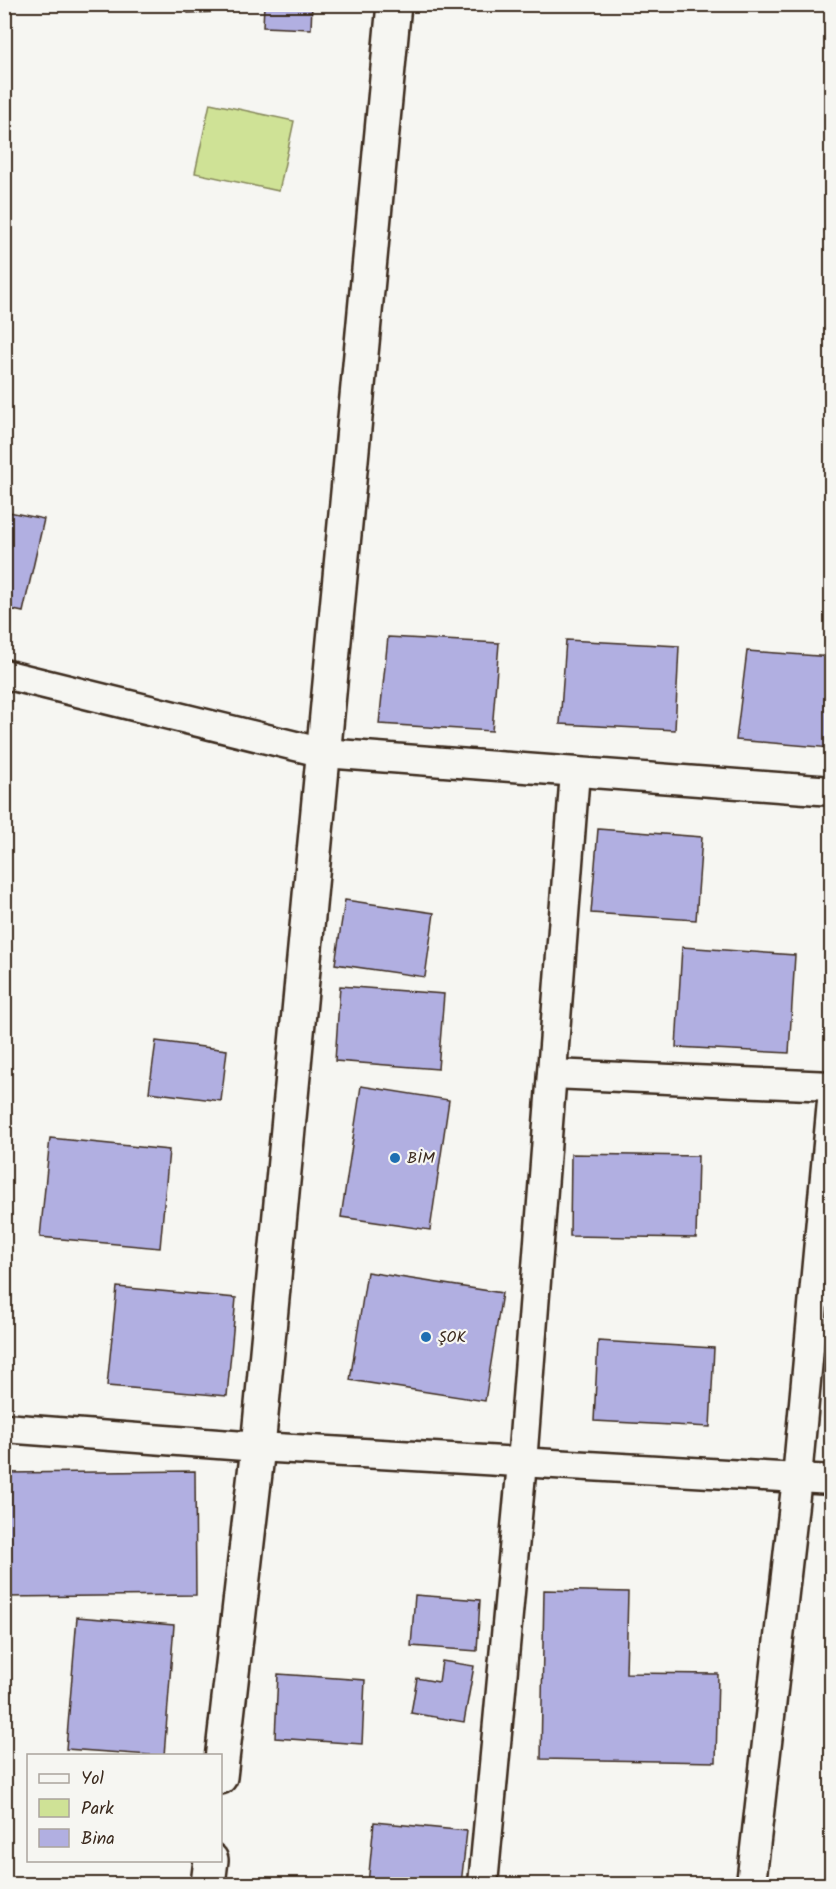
<svg xmlns="http://www.w3.org/2000/svg" width="836" height="1889" viewBox="0 0 836 1889" font-family="Kalam,sans-serif">
  <style>
    .green { fill: #cfe296; stroke: #85865a; stroke-width: 1.5 }
    .building { fill: #b1afe1; stroke: #3b2a1e; stroke-width: 1.5 }
    .lines { fill: none; stroke-linecap: round; stroke-linejoin: round }
    .street-casing { stroke: #3b2a1e; stroke-width: 33 }
    .secondary-casing { stroke: #3b2a1e; stroke-width: 38 }
    .street { stroke: #f6f6f2; stroke-width: 28 }
    .secondary { stroke: #f6f6f2; stroke-width: 33 }
    .poi-dot { fill: #1f6fb2; stroke: #f6f6f2; stroke-width: 2 }
    .labels { text-anchor: middle; dominant-baseline: central; stroke-width: 4.5; stroke-linejoin: round; paint-order: stroke }
    .poi-label { font-size: 16px; fill: #3b2a1e; stroke: #f6f6f2; text-anchor: start }
  </style>
  <rect width="100%" height="100%" fill="#f6f6f2"/>
  <filter id="ink" filterUnits="userSpaceOnUse"><feTurbulence type="fractalNoise" baseFrequency=".0167" numOctaves="2"/><feDisplacementMap in="SourceGraphic" scale="12" xChannelSelector="R" yChannelSelector="G"/><feConvolveMatrix kernelMatrix="1 2 1 2 8 2 1 2 1" color-interpolation-filters="sRGB"/></filter>
  <g filter="url(#ink)">
    <polygon class="green" points="210,103 294,121 279,191 195,173"/>
    <g class="building">
      <polygon points="188,4 220,4 216,12 188,13"/>
      <polygon points="264,4 312,4 311,29 263,27"/>
      <polygon points="4,511 44,519 23,612 4,608"/>
      <polygon points="388,637 499,643 492,731 379,724"/>
      <polygon points="566,640 679,646 675,730 560,724"/>
      <polygon points="747,651 832,657 832,748 736,740"/>
      <polygon points="598,829 702,837 696,920 591,913"/>
      <polygon points="345,900 434,913 425,977 335,964"/>
      <polygon points="682,947 795,955 789,1053 676,1047"/>
      <polygon points="340,986 444,994 438,1069 335,1061"/>
      <polygon points="156,1041 227,1050 221,1101 149,1092"/>
      <polygon points="361,1086 449,1100 430,1230 341,1217"/>
      <polygon points="50,1138 169,1150 160,1248 40,1237"/>
      <polygon points="571,1154 698,1156 696,1238 570,1236"/>
      <polygon points="367,1272 502,1293 485,1401 350,1380"/>
      <polygon points="117,1287 236,1298 227,1396 107,1386"/>
      <polygon points="598,1341 714,1348 710,1427 594,1421"/>
      <polygon points="195,1471 196,1595 4,1597 4,1473"/>
      <polygon points="831,1536 832,1536 832,1620 826,1620"/>
      <polygon points="544,1590 628,1592 626,1673 718,1674 716,1762 541,1759"/>
      <polygon points="415,1595 480,1600 477,1651 411,1646"/>
      <polygon points="77,1617 174,1625 164,1756 66,1749"/>
      <polygon points="442,1661 474,1666 464,1722 411,1713 417,1678 439,1682"/>
      <polygon points="278,1674 365,1680 362,1744 275,1738"/>
      <polygon points="374,1822 467,1831 461,1884 368,1884"/>
    </g>
    <g class="lines">
      <defs>
        <g id="street">
          <polyline points="4,674 324,753 832,791"/>
          <polyline points="552,1074 832,1086"/>
          <polyline points="4,1428 258,1447 832,1480"/>
          <polyline points="483,1884 522,1463 575,772"/>
          <polyline points="751,1884 797,1478 832,1101"/>
        </g>
        <g id="secondary">
          <polyline points="220,1777 258,1447 394,4"/>
          <polyline points="208,1884 211,1860"/>
        </g>
      </defs>
      <use href="#street" class="street-casing"/>
      <use href="#secondary" class="secondary-casing"/>
      <use href="#street" class="street"/>
      <use href="#secondary" class="secondary"/>
    </g>
  </g>
  <g class="poi-dot">
    <circle cx="395" cy="1158" r="6"/>
    <circle cx="426" cy="1337" r="6"/>
  </g>
  <g class="labels">
    <g class="poi-label">
      <text x="407" y="1158">BİM</text>
      <text x="438" y="1337">ŞOK</text>
    </g>
  </g>
  <rect width="836" height="1889" fill="none" stroke="#f6f6f2" stroke-width="24"/>
  <rect x="12" y="12" width="812" height="1865" fill="none" stroke="#3b2a1e" stroke-width="2" filter="url(#ink)"/>
  <rect x="27" y="1754" width="195" height="108" fill="#f6f6f2" stroke="#aba49d" stroke-width="1.5"/>
  <rect x="39" y="1774" width="30" height="9" fill="#f6f6f2" stroke="#aba49d" stroke-width="1.5"/>
  <text x="81" y="1784" font-size="18" fill="#3b2a1e">Yol</text>
  <rect x="39" y="1799" width="30" height="18" fill="#cfe296" stroke="#aba49d" stroke-width="1.5"/>
  <text x="81" y="1814" font-size="18" fill="#3b2a1e">Park</text>
  <rect x="39" y="1829" width="30" height="18" fill="#b1afe1" stroke="#aba49d" stroke-width="1.5"/>
  <text x="81" y="1844" font-size="18" fill="#3b2a1e">Bina</text>
</svg>
